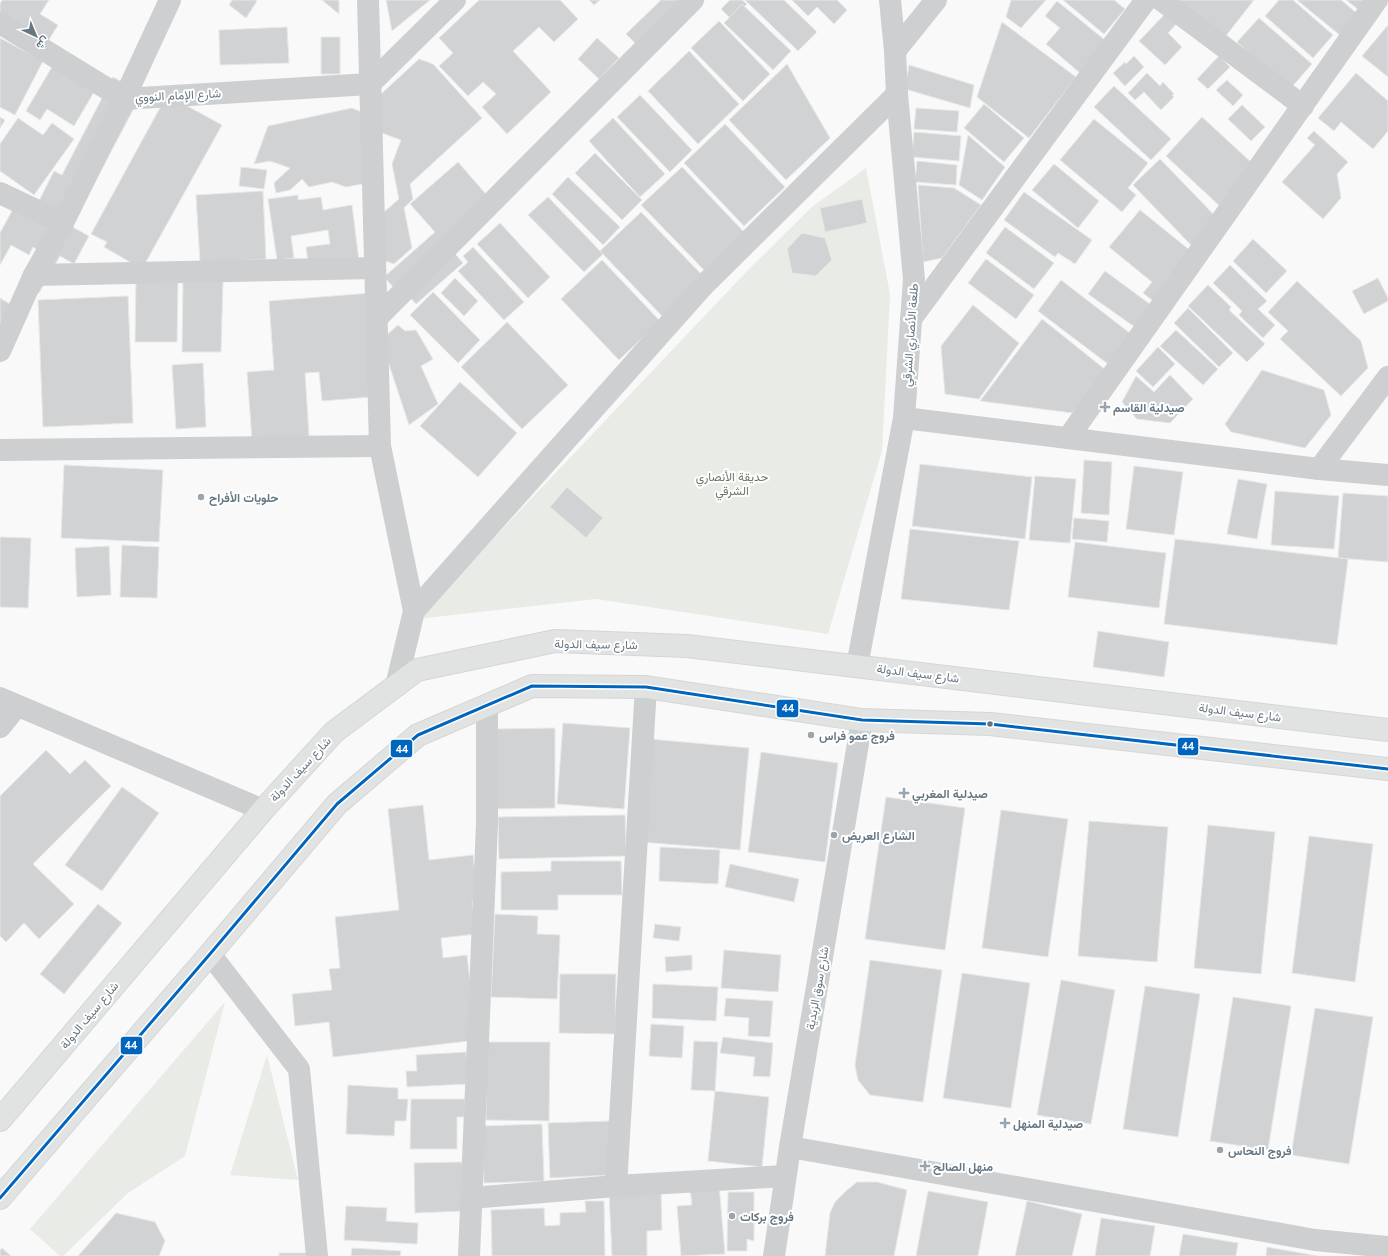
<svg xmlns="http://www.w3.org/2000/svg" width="1388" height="1256" viewBox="0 0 1388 1256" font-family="'PT Sans',Vazirmatn,sans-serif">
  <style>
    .green { fill: #e8ebe6 }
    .building { fill: #d0d2d3; stroke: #e8e8e8 }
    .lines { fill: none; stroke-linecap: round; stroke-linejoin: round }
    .major-casing { stroke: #d5d6d7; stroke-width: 24 }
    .minor { stroke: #cecfd0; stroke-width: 22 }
    .major { stroke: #e1e2e2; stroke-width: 22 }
    .bus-1-casing { stroke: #fff; stroke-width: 6 }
    .bus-1 { stroke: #0065bd; stroke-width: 3 }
    .poi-dot { fill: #99a4ac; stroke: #fff; stroke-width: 1.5 }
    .bus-dot { fill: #657683; stroke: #fff; stroke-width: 1.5 }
    .labels { text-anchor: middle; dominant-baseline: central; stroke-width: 4; stroke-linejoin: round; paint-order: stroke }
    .street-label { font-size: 12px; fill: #657683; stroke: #fff }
    .poi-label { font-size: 12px; font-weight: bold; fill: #657683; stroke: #fff; text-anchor: start }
    .park-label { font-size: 12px; fill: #687a64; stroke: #fff }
    .line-badge { stroke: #fff; stroke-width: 1.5 }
    .badge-label { font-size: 11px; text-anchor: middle; font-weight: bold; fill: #fff }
  </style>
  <rect width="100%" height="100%" fill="#f9f9f9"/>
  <g class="green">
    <polygon points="866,168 890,294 882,451 828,634 596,599 417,619 749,269 813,206"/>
    <polygon points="225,1002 185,1156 128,1193 63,1256 60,1256 30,1229"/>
    <polygon points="267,1055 298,1180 230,1175"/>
  </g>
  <g class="building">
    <polygon points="2,0 49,0 40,14 58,25 47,43 0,13 0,4"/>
    <polygon points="232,0 256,0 257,1 246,18 229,5"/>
    <polygon points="322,0 339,0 339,14"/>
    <polygon points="386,0 430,0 392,31"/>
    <polygon points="479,0 560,0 578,19 554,42 539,27 513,51 551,92 507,134 482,107 496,94 483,82 468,96 439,66 453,53 439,38"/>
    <polygon points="589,0 600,0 594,5"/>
    <polygon points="660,0 705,0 648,56 626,34 660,1"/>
    <polygon points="730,0 742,0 747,4 732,20 721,9"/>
    <polygon points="745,0 784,0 817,32 798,51"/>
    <polygon points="792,0 837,0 847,10 834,24 817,7 808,16"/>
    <polygon points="1011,0 1046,0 1021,28 1006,17"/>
    <polygon points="1063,0 1114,0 1125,9 1104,34"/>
    <polygon points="1176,0 1254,0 1225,37"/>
    <polygon points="1279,0 1293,0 1333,35 1313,58 1265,16"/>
    <polygon points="1297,0 1341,0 1359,15 1341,36"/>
    <polygon points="1346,0 1367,0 1359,10"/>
    <polygon points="1057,1 1106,41 1080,73 1046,44 1060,28 1045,16"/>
    <polygon points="742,4 791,51 773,70 724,23"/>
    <polygon points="1166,13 1177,23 1168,33 1182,47 1165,65 1139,41"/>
    <polygon points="1259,18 1312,64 1290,89 1237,42"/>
    <polygon points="719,21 770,74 743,101 691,48"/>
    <polygon points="1002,22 1076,77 1029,138 977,97"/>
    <polygon points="1388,25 1388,77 1362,56"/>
    <polygon points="287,27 289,63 220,65 219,30"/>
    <rect x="321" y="37" width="19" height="37"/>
    <polygon points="0,38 43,61 15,115 0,107"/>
    <polygon points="597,38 619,58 599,79 578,59"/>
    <polygon points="62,50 104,75 74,126 47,109 40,120 26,111"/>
    <polygon points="689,51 739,104 698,144 648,91"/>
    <polygon points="1134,56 1144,67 1125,86 1113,73 1125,62 1126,64"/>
    <polygon points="1219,56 1230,67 1208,89 1197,79"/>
    <polygon points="419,59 433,64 482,118 410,184 413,199 404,208 412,248 394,264 383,260 375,220 399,199 392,164 401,140 382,133 362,184 346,187 332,182 309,187 302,179 290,190 276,193 274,183 290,168 270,161 254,164 268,126 352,108 371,116 380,95"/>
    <polygon points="787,64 830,138 786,180 729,120"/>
    <polygon points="909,65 974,85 970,108 905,89"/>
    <polygon points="1147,73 1160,86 1163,82 1174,94 1172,95 1174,97 1161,110 1144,92 1135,100 1128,93"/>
    <polygon points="1356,73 1388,101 1388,131 1373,149 1341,122 1334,131 1318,118"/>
    <polygon points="113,77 142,93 88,195 73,219 39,201 54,171 62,175"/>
    <polygon points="1227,80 1243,95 1233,106 1216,90"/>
    <polygon points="1114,86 1171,139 1151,160 1094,107"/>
    <polygon points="167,95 222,125 142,269 104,247 107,242 91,234"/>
    <polygon points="640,95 692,150 670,172 617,117"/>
    <polygon points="984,104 1024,138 1004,162 964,128"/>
    <polygon points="1242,105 1265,127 1251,141 1228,119"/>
    <polygon points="916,108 959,111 957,132 914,129"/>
    <polygon points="0,117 5,120 0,128"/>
    <polygon points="1202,117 1253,164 1224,210 1166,156"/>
    <polygon points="18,118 43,135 52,123 74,139 34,195 0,171 0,144"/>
    <polygon points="613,118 665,174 640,197 589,141"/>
    <polygon points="1094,119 1148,163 1128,188 1136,195 1122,212 1060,160"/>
    <polygon points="725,124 785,187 744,226 684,163"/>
    <polygon points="1314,131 1348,162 1337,174 1341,198 1323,219 1282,182 1315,145 1307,138"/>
    <polygon points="914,132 961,136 959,161 912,157"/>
    <polygon points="968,135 1005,167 982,200 959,185"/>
    <polygon points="595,153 642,200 622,220 575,173"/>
    <polygon points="1160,159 1218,219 1191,245 1133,185"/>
    <polygon points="917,161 957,165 956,185 915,182"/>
    <polygon points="458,162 491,200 444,241 463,263 416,304 400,286 396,290 384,277 435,232 410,204"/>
    <polygon points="1054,164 1099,201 1078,228 1032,190"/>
    <polygon points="241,167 267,170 264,189 239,186"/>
    <polygon points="682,167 744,232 704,270 641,205"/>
    <polygon points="568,177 620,227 603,245 552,194"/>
    <polygon points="918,185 954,188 981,205 942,258 923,262"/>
    <polygon points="263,191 266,259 200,263 196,195"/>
    <polygon points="1024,192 1092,240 1075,264 1058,253 1055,257 1004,220"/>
    <polygon points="298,195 298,200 321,197 323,210 352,205 359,261 309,269 306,247 330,244 328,230 291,236 294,258 277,260 268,199"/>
    <polygon points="548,197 603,254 584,272 528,215"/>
    <polygon points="19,198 89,236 74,264 60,256 39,293 27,286 44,254 33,247 29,255 11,245 0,265 0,233"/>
    <polygon points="862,199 867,223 825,232 820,208"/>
    <polygon points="1140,210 1197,256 1157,304 1143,293 1152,282 1109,247"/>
    <polygon points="641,212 704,277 663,317 600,251"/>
    <polygon points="500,223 550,277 528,298 477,244"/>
    <polygon points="1005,227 1054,263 1034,289 986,253"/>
    <polygon points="802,233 825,238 832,260 816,276 792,273 787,249"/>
    <polygon points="1253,239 1287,271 1266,293 1233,261"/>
    <polygon points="473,247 524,302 504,320 458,271 468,262 463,256"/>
    <polygon points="986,259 1034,295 1016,319 968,283"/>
    <polygon points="602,260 660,321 619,360 561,299"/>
    <polygon points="1230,265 1267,301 1258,309 1275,325 1263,338 1239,315 1242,311 1213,283"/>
    <polygon points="1105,271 1155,308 1139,330 1088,294"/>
    <polygon points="455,278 478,301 464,316 441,293"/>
    <polygon points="1378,278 1388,298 1388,301 1364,314 1352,291"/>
    <polygon points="1061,280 1131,334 1108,364 1038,311"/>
    <polygon points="136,281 178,282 177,342 135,342"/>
    <polygon points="183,281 223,281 221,352 182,352"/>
    <polygon points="1297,281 1361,341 1368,368 1341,396 1280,339 1288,331 1268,312"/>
    <polygon points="1208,285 1231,307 1229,310 1265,344 1247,362 1188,306"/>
    <polygon points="397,291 369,362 371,397 322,401 319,372 305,373 309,436 252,440 247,372 274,370 269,301"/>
    <polygon points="433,292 480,340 458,363 410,315"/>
    <polygon points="128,296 133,423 43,427 38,300"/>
    <polygon points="0,298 18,309 0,339"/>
    <polygon points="973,305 1019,343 979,399 945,394 941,346"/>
    <polygon points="1188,308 1233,353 1219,367 1174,323"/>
    <polygon points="1042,319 1107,371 1072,413 980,401"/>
    <polygon points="507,322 568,385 522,429 461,367"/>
    <polygon points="398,325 405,331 416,330 433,359 421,366 438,404 409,425 381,340"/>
    <polygon points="1176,330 1218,369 1203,385 1160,346"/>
    <polygon points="1158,347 1175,364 1153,387 1136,371"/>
    <polygon points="203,363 206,427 176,429 172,365"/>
    <polygon points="1262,370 1324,390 1331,415 1305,448 1231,432 1225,424"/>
    <polygon points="1170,375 1193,399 1170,423 1137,419 1122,402 1136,376 1154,392"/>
    <polygon points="460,382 517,433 478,477 420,426"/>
    <polygon points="1084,460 1112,462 1109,515 1081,513"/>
    <polygon points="920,464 1032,477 1025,539 912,526"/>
    <polygon points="64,465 163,470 159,542 61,538"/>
    <polygon points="1134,466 1183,472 1174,535 1126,529"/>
    <polygon points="1035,476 1076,479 1070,543 1029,540"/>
    <polygon points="1238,479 1267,484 1257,539 1227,534"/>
    <polygon points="567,487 603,518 586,538 550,507"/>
    <polygon points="1275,491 1339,496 1334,549 1271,545"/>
    <polygon points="1343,493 1388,496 1388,562 1338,558"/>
    <polygon points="1074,518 1109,521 1107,542 1072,539"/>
    <polygon points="910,529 1019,541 1009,610 901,599"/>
    <polygon points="0,537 31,538 28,608 0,607"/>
    <polygon points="1175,539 1348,559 1337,645 1164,624"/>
    <polygon points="1075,542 1166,553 1159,608 1068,597"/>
    <polygon points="122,545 159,547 157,598 120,597"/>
    <polygon points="109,546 111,595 77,597 75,548"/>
    <polygon points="1098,631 1169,642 1164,677 1093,667"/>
    <polygon points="563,723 630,728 624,809 557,804"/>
    <polygon points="555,728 555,808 493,809 493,729"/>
    <polygon points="650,739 749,748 740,850 641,842"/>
    <polygon points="46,750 70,774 85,760 111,786 33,864 74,904 39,939 24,923 6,942 0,936 0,796"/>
    <polygon points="761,752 838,763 825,862 748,852"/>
    <polygon points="122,787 159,813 102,891 65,865"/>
    <polygon points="886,797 965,808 945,950 865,939"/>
    <polygon points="423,805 429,860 473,855 478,900 472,901 476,934 441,938 443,958 467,955 477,1040 333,1057 329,1022 295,1026 292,994 332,990 329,969 340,968 335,917 399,910 388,809"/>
    <polygon points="1001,810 1068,819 1048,957 982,948"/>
    <polygon points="625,815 626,856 499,859 498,817"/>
    <polygon points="1089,821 1168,827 1157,962 1078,956"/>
    <polygon points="1208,825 1275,832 1261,974 1194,968"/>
    <polygon points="1309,836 1373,844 1355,982 1292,973"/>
    <polygon points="660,847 720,850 718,884 659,881"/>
    <polygon points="551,861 621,861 622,895 558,895 558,910 501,910 501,872 551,871"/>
    <polygon points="730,864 799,879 794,902 725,887"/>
    <polygon points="98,904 122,923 64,994 40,974"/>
    <polygon points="495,914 538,916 537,934 560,935 557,999 491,997"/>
    <polygon points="655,924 681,927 679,941 653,938"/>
    <polygon points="724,950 781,955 778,992 721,988"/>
    <polygon points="692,955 692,970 666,972 665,957"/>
    <polygon points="870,960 942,970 923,1102 870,1095 858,1080 855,1065"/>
    <polygon points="962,973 1030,983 1011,1108 943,1098"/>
    <polygon points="560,974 616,974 615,1034 559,1033"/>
    <polygon points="1061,980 1115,990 1091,1124 1037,1115"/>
    <polygon points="653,984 718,987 716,1021 652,1018"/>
    <polygon points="1145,986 1200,994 1178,1137 1123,1129"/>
    <polygon points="1233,997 1291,1006 1268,1150 1210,1141"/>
    <polygon points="726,998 773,1001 770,1037 748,1036 749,1018 724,1016"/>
    <polygon points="1315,1008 1373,1017 1349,1164 1291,1155"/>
    <polygon points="651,1024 684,1026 682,1058 649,1056"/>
    <polygon points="723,1037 773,1043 770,1077 753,1076 755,1057 720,1053"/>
    <polygon points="694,1041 718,1042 715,1091 691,1090"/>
    <polygon points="487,1042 550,1042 549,1121 486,1120"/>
    <polygon points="466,1052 468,1084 407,1087 406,1071 417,1071 416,1055"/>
    <polygon points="348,1085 398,1088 398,1099 408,1099 406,1121 395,1121 394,1136 346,1134"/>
    <polygon points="715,1091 769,1097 762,1167 708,1161"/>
    <polygon points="411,1099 465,1099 464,1117 457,1117 457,1149 410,1149"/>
    <polygon points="610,1121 612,1175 550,1178 548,1123"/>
    <polygon points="542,1124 544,1181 484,1183 482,1126"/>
    <polygon points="462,1162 464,1211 415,1213 414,1163"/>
    <polygon points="857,1182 877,1182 907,1190 894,1256 825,1256 830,1213 835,1202 846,1191"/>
    <polygon points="719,1185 725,1254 681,1256 677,1206 692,1205 690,1188"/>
    <polygon points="661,1191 662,1230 647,1231 647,1256 612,1256 609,1193"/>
    <polygon points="928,1191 988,1202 978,1256 916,1256"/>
    <polygon points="728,1192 754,1192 754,1241 747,1239 747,1251 727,1251"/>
    <polygon points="585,1201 604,1201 605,1256 492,1256 491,1210 544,1208 545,1226 560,1225 560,1213 586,1212"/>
    <polygon points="1027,1201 1082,1214 1072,1256 1015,1256"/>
    <polygon points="346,1206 387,1208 386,1221 418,1223 417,1244 344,1240"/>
    <polygon points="116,1213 155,1222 165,1241 159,1256 78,1256"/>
    <polygon points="1101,1218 1155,1226 1150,1256 1095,1256"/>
    <polygon points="1183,1234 1238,1243 1236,1256 1179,1256"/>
    <polygon points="1267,1247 1318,1256 1266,1256"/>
    <polygon points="2,1248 11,1256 0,1256 0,1250"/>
    <polygon points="352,1248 401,1251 400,1256 351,1256"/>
    <rect x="279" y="1253" width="36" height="3"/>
  </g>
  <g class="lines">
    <defs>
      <g id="major">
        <polyline points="0,1120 263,810 334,732 417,670 555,641 687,646 1388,730"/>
        <polyline points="0,1198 210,954 337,804 418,735 532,686 646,687 862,720 990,724 1388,769"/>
      </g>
    </defs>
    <use href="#major" class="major-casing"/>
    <g class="minor">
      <polyline points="368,0 380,446 414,611 396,686"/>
      <polyline points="1161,0 1303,106"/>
      <polyline points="0,23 124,99 170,0"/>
      <polyline points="895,51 936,0"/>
      <polyline points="0,193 63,223"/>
      <polyline points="34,275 375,268"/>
      <polyline points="377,318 693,0"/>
      <polyline points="911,319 1146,0"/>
      <polyline points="0,351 34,275 63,223 124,99 370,84 455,0"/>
      <polyline points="904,418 1319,469 1388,377"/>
      <polyline points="1068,438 1377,0"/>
      <polyline points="0,450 380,446"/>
      <polyline points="1319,469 1388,475"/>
      <polyline points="414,611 703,286 897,94"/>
      <polyline points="857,666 904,418 914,279 897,94 895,51 890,0"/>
      <polyline points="0,698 263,810"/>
      <polyline points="0,727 17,706"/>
      <polyline points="210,954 299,1069 317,1256"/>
      <polyline points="790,1147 1315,1240 1388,1247"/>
      <polyline points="616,1186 646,687"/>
      <polyline points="471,1198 616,1186 785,1176"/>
      <polyline points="469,1256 487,824 487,706"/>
      <polyline points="774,1256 790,1147 862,720"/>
    </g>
    <use href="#major" class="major"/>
    <defs>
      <polyline id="bus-1" points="0,1198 210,954 337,804 418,735 532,686 646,687 862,720 990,724 1388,769"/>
    </defs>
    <use href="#bus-1" class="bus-1-casing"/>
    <use href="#bus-1" class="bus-1"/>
  </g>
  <g class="poi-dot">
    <path d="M1103 401h4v4h4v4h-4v4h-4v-4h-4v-4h4z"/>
    <circle cx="201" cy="497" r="4"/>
    <circle cx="811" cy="735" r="4"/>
    <path d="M902 787h4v4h4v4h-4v4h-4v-4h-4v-4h4z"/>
    <circle cx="834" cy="835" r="4"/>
    <path d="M1003 1117h4v4h4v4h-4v4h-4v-4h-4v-4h4z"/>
    <circle cx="1220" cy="1150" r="4"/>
    <path d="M923 1160h4v4h4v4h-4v4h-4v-4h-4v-4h4z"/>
    <circle cx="732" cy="1216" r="4"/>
  </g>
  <circle class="bus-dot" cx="990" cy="724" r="3.5"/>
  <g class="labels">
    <g class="street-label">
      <text transform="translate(178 95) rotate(-3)">شارع الإمام النووي</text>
      <text transform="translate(910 335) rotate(-86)">طلعة الأنصاري الشرقي</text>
      <text transform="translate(596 644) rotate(1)">شارع سيف الدولة</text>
      <text transform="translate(918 673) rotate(7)">شارع سيف الدولة</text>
      <text transform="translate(1240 712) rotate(7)">شارع سيف الدولة</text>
      <text transform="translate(300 769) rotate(-47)">شارع سيف الدولة</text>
      <text transform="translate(817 988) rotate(-80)">شارع سوق الزبدية</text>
      <text transform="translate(89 1015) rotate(-50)">شارع سيف الدولة</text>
    </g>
    <g class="poi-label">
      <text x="1113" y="407">صيدلية القاسم</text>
      <text x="209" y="497">حلويات الأفراح</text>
      <text x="819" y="735">فروج عمو فراس</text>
      <text x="912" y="793">صيدلية المغربي</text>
      <text x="842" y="835">الشارع العريض</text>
      <text x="1013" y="1123">صيدلية المنهل</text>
      <text x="1228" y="1150">فروج النحاس</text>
      <text x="933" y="1166">منهل الصالح</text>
      <text x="740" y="1216">فروج بركات</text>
    </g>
    <g class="park-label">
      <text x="732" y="476">حديقة الأنصاري<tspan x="732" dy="14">الشرقي</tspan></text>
    </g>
  </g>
  <g class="line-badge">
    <rect x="776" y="699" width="23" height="19" rx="4" fill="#0065bd"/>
    <rect x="1177" y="737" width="22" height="19" rx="4" fill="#0065bd"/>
    <rect x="390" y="739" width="23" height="19" rx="4" fill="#0065bd"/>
    <rect x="120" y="1036" width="23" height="19" rx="4" fill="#0065bd"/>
  </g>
  <g class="badge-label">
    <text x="788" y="712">44</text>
    <text x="1188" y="750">44</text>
    <text x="402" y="753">44</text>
    <text x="131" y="1049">44</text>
  </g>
  <g transform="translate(36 36) rotate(136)" stroke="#ffffff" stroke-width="3" paint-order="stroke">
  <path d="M0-3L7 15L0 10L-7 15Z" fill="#657683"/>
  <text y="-6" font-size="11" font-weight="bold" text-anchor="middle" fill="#657683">ش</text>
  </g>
</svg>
